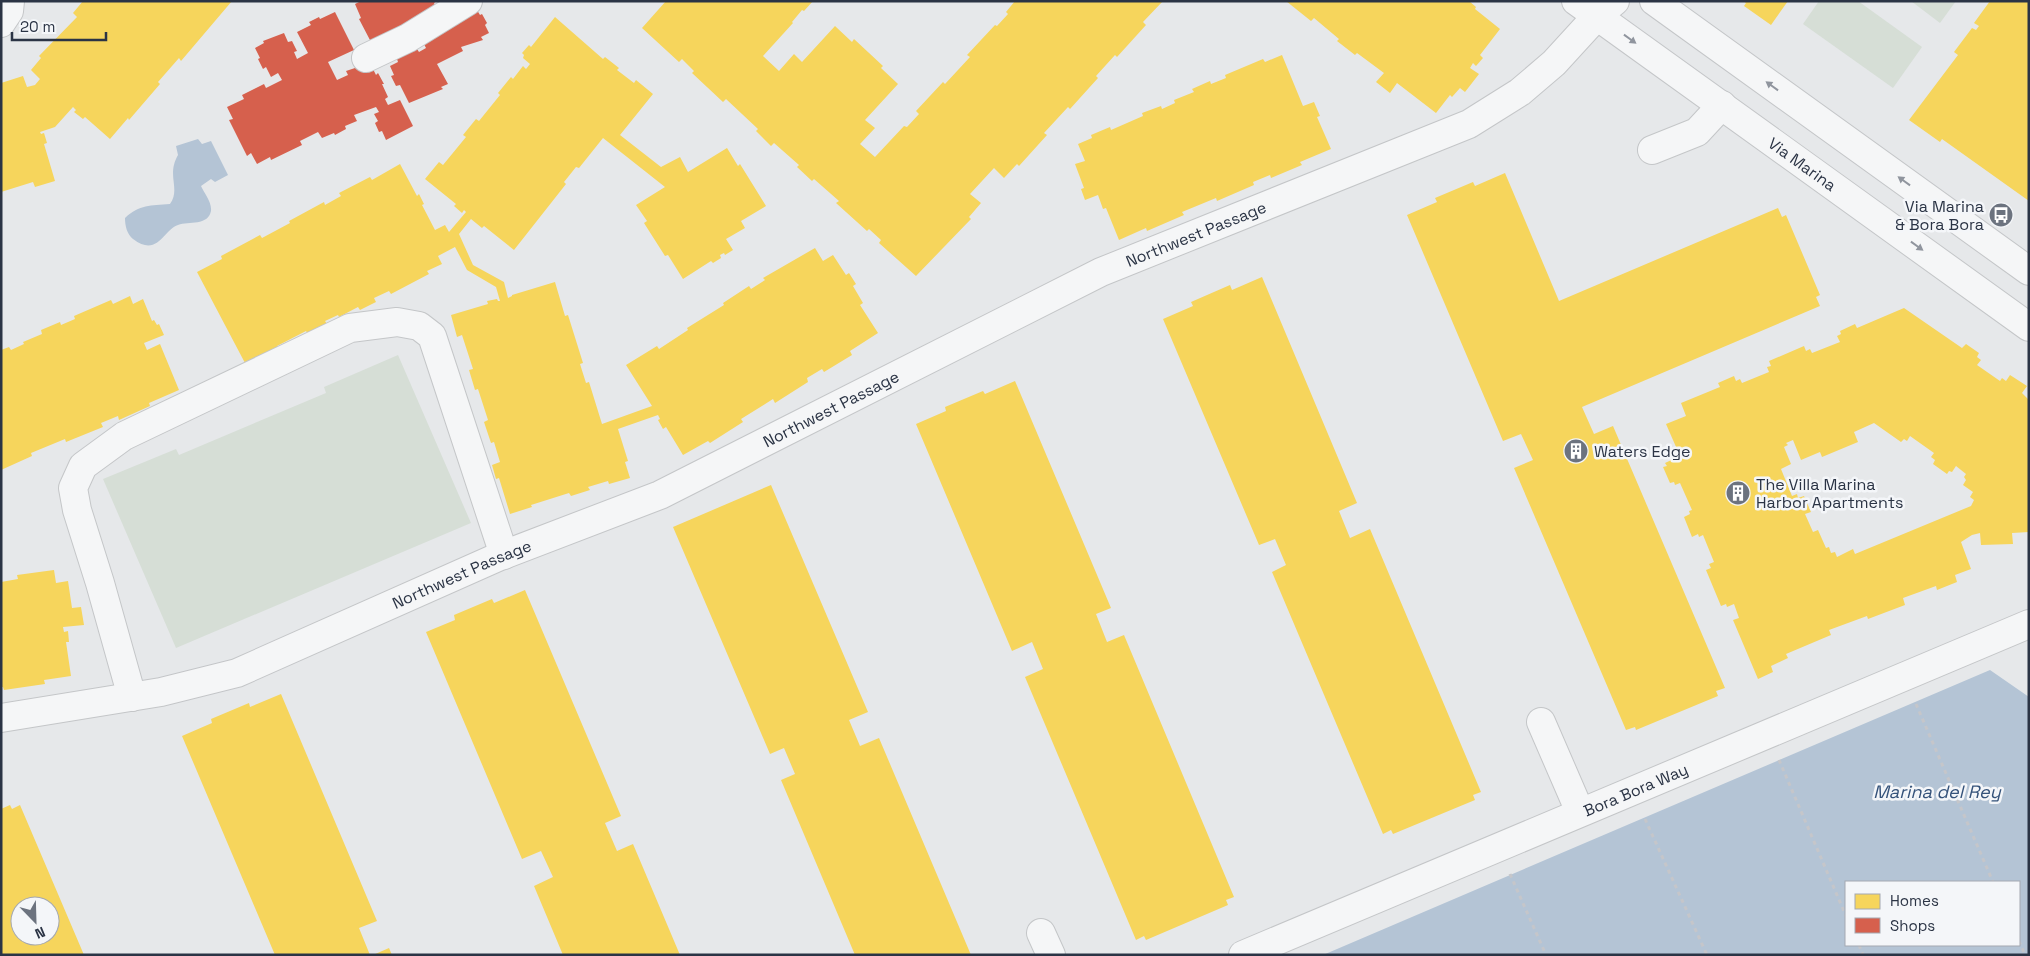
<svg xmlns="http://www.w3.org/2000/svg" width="2030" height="956" viewBox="0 0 2030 956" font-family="'Space Grotesk',sans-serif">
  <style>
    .green { fill: #d6ded6 }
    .water { fill: #b4c4d5; fill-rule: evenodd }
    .homes { fill: #f6d55c; fill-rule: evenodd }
    .shops { fill: #d6604d }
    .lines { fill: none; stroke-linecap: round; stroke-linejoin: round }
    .minor-casing { stroke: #c4c6c8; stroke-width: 30 }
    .path { stroke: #c5c6ca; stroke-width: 3; stroke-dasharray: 4 4; stroke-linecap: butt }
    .minor { stroke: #f5f6f7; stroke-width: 28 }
    .oneway { fill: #90959e }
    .labels { text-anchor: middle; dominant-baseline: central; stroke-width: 5; stroke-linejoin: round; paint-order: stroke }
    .street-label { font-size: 16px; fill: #2b3445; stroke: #f4f6f9 }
    .poi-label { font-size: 16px; fill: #2b3445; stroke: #f4f6f9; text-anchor: start }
    .water-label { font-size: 18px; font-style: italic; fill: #34527a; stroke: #f4f6f9 }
  </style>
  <rect width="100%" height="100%" fill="#e6e8ea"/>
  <g class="green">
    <polygon points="1819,1 1858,1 1922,47 1893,88 1803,24"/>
    <polygon points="1911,1 1956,1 1940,23"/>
    <polygon points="398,355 471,523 176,648 103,479 176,449 179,455 326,393 324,387"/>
  </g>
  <g class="water">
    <path d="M198,139L202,144L211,141L228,175L215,182L211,179L201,186C204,193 212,202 211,211C208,226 189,221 178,225C164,229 158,258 133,239C127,234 125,226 125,218C140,204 150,206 170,204C181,188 166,176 178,155L176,146Z"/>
    <path d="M1990,670L2029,697V955H1323ZM1846,882H2019V945H1846Z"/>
  </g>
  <g class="homes">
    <polygon points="83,1 232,1 181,61 179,58 158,82 160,84 129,120 128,118 110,139 85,117 83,119 74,112 76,110 73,107 55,127 40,132 41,134 44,133 47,143 44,144 55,181 35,187 33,182 1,192 1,83 23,76 27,87 35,85 40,79 31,70 41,58 39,56 77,17 73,13"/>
    <polygon points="666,1 813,1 804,11 802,10 792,22 793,23 763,56 779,71 794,54 802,62 835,26 852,42 854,39 883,66 881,68 898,84 865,120 875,128 860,144 875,157 904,126 907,127 919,114 916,111 943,82 945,84 970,57 967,55 995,25 997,26 1008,14 1006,12 1015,1 1163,1 1143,22 1146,25 1117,57 1115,55 1096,76 1098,78 1070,109 1068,107 1044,133 1047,135 1019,166 1017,164 1004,178 994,168 970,194 981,203 969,217 971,219 916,276 879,243 881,240 869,229 867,231 836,203 839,201 814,179 812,181 797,167 799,165 774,143 771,146 756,131 758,129 726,99 723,102 692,73 694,71 682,59 679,62 642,28"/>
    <polygon points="1286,1 1469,1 1476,7 1475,9 1500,29 1480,55 1483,58 1476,66 1473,63 1470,68 1479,74 1465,92 1460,88 1452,97 1450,95 1436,113 1397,83 1390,93 1376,82 1384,73 1357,53 1355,55 1337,41 1339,39 1314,18 1311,21"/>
    <polygon points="1743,1 1788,1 1771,25 1744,6 1746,3"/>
    <polygon points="1990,1 2029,1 2029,201 1942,139 1940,142 1909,120 1958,55 1954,52 1972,28 1976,30 1979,26 1974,23"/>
    <polygon points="555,17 603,59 605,57 619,68 617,70 634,83 636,80 653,94 620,135 661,167 680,157 688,172 727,148 738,166 740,164 766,206 741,221 745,228 726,239 733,250 725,255 724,253 720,255 721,258 713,263 711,261 683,279 668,255 665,256 644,223 647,221 636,205 665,187 603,138 579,168 576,167 564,182 566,184 514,250 484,226 482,228 471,219 459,234 473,265 504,282 508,298 512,296 512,295 555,282 565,316 568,315 583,363 580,364 586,383 589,382 602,424 652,406 626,365 657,346 659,349 688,330 687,328 724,305 723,303 749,286 751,289 765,280 763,278 815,248 823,261 833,255 846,275 849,273 856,284 853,286 863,303 860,305 878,333 850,351 852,355 824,372 822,369 807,378 808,382 775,403 773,399 741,419 743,422 710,443 708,441 683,455 666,427 663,429 658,420 660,419 658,415 618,429 628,461 625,462 630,478 609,484 608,481 588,487 590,490 571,496 569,493 531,505 532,507 510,514 499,478 496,479 492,465 500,462 494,442 491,443 484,422 488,420 478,389 475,390 469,370 473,369 462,335 457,337 451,315 488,304 487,301 497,299 498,301 500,301 496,287 467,270 455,247 438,256 442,264 427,271 429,274 391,294 389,291 374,298 376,302 360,310 358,307 339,317 338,315 325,321 327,324 308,334 306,331 277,346 279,350 245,363 197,272 222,259 221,256 260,235 262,238 290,223 289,221 324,202 325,205 341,196 339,193 370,177 372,180 400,164 417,196 419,194 424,204 422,205 435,230 445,225 449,232 466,212 464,210 462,213 454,206 456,204 425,179 439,162 443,165 466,137 463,135 476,119 479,121 500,95 498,93 511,77 513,79 523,66 526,69 530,64 523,58 524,55 522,53 529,45 531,47"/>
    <polygon points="1282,55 1303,106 1314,102 1320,116 1317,117 1331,149 1300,162 1302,165 1271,178 1270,175 1253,182 1254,185 1217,201 1216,198 1182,212 1184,215 1147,231 1146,228 1119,240 1106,208 1103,209 1098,195 1085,200 1081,189 1084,188 1075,164 1085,161 1078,144 1092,138 1091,135 1110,127 1111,130 1143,116 1142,113 1161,106 1162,109 1175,103 1174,100 1194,92 1192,89 1210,81 1211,84 1226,78 1225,75 1263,59 1265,62"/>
    <polygon points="1505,173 1559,301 1778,208 1782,217 1786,215 1820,295 1816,297 1820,306 1582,407 1594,434 1613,426 1725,688 1716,691 1718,696 1636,730 1635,727 1626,730 1514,468 1533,460 1521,434 1503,441 1407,215 1437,202 1435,198 1473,182 1475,186"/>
    <polygon points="1262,277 1357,503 1339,511 1350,538 1370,529 1481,792 1473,795 1475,800 1393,834 1391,830 1383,834 1272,572 1286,565 1275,539 1259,545 1163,319 1193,306 1191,302 1230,285 1232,290"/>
    <polygon points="130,296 133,304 143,299 152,321 154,320 157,325 159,324 164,335 144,343 147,350 160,344 179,390 149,403 150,406 119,420 118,416 101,423 103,427 66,442 65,439 31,453 32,456 1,470 1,350 9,347 11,350 24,344 23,342 42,334 41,330 60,322 61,325 75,319 74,316 111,300 113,304"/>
    <path d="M1904,308L1962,348L1966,344L1979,353L1977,357L1981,360L1977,365L2000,381L2002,378L2006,381L2010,375L2027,386L2022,393L2029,400V532L2012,533L2013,544L1981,545L1980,533L1972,535L1961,542L1971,569L1955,575L1957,582L1937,590L1936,586L1903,598L1905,605L1868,619L1867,616L1829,630L1831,635L1786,654L1788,658L1771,666L1773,672L1758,679L1733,620L1739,618L1734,604L1727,607L1726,604L1721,606L1706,570L1711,568L1709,564L1714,562L1703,535L1699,537L1698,534L1692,537L1684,517L1690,514L1689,511L1692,510L1680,483L1675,485L1674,482L1670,483L1663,467L1667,466L1665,463L1680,456L1666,424L1686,416L1681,403L1720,387L1718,383L1734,376L1736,381L1740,379L1742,383L1769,372L1767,367L1771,366L1769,361L1804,346L1806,351L1810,349L1812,353L1840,342L1837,336L1841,334L1840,331L1855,324L1857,328ZM1874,423L1901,442L1904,439L1907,441L1910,436L1934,453L1931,457L1935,460L1933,464L1947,474L1949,471L1952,472L1956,466L1966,474L1964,477L1966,480L1963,485L1973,492L1970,497L1974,500L1971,506L1855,554L1853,549L1837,557L1835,552L1831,553L1829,547L1826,548L1818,530L1813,532L1805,514L1811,512L1804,496L1798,498L1797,494L1792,496L1781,469L1791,464L1784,447L1788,445L1786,443L1793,440L1801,460L1820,452L1822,457L1858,442L1854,432Z"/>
    <polygon points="1015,381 1111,608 1096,614 1107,642 1124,635 1234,897 1226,900 1228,905 1146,940 1144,936 1136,940 1025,677 1043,669 1032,642 1012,651 916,424 946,411 945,407 983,391 985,394"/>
    <polygon points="771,485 868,712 849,720 860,746 879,738 971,955 855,955 781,780 795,774 784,748 770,754 673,527"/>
    <polygon points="54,570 56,583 68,581 72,608 81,607 84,625 63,627 64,632 68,631 69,642 66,642 71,676 44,680 45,684 4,690 3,687 1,687 1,582 18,579 17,575"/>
    <polygon points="525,590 621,816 605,823 617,851 633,844 680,955 563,955 534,886 553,877 541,851 522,859 426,632 455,620 454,615 492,599 494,603"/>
    <polygon points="281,694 377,921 359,928 370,955 275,955 182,736 212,723 211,719 249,703 250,707"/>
    <path d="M10,805L12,809L20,805L84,955H1V809ZM20,906H50V936H20Z"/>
    <polygon points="389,948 392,955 373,955"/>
  </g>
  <g class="shops">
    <polygon points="361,1 437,1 434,3 439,13 371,42 359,19 361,18 355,4"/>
    <polygon points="475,7 480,15 482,14 487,23 485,25 489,33 481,37 483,40 461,47 463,51 437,64 448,84 441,87 443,89 409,103 400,85 396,86 391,76 394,75 390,66 398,62 397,59 417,49 419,52 426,48 420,36"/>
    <polygon points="335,12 354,50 328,62 337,80 348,75 346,71 370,63 376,75 378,73 384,84 382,84 388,97 385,99 388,105 400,100 413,126 386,140 382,131 379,132 375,123 378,121 374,114 379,112 376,107 354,115 357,121 345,126 346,129 335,135 334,133 322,138 318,132 300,141 302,145 271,160 270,157 257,164 251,153 247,156 229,120 233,119 227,107 244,99 242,95 264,84 266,88 282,80 278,73 271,77 266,67 263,69 258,59 260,58 255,48 264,43 263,41 284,33 288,42 292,41 297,51 294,52 297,59 308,53 297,32 311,25 309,22 319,17 320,19"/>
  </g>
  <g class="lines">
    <defs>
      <g id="minor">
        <path id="s1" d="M1576,1L2029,327"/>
        <polyline points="1654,1 2029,271"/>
        <polyline points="1,23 9,11 10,1"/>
        <polyline points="366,58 408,38 468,1"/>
        <polyline points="1652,150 1697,132 1722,105"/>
        <polyline points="132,697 100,583 77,510 73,488 83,466 124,436 350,328 397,322 419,326 432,336 504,555"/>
        <path id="s2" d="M1,718L161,692L237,673L498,557L660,495L1101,272L1469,124L1520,92L1554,63L1597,16L1615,1"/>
        <polyline points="1541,722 1580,812"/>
        <polyline points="1041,933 1051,955"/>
        <path id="s3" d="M1243,955L2029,624"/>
      </g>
    </defs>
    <use href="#minor" class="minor-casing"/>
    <g class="path">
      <polyline points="1916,704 1993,882"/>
      <polyline points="1779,760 1846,916"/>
      <polyline points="1645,819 1707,955"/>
      <polyline points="1510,874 1546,955"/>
      <polyline points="2019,941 2025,955"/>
      <polyline points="1859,945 1863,955"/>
    </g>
    <use href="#minor" class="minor"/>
  </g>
  <defs><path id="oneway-solid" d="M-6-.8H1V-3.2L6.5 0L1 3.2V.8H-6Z" transform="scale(1.25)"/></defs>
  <g class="oneway">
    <use href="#oneway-solid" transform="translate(1630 39) rotate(36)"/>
    <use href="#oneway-solid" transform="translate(1772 86) rotate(-144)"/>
    <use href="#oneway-solid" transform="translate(1904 181) rotate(-144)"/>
    <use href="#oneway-solid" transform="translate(1917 246) rotate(36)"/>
  </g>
  <defs>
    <symbol id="bus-disc" viewBox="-11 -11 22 22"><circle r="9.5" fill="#6c737f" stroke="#f4f6f9"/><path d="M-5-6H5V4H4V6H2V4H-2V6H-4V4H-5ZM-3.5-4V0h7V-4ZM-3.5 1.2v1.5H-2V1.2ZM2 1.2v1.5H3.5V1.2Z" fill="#fff"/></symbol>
    <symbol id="building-disc" viewBox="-11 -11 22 22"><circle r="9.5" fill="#6c737f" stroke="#f4f6f9"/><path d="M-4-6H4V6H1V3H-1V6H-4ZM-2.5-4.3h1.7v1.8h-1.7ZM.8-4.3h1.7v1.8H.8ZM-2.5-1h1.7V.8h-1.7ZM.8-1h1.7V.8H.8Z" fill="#fff"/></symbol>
  </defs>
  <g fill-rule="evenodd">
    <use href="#bus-disc" x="1987" y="201" width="28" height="28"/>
    <use href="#building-disc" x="1562" y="437" width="28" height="28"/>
    <use href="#building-disc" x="1724" y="479" width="28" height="28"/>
  </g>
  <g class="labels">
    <g class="street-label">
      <text stroke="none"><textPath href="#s1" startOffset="279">Via Marina</textPath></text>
      <text stroke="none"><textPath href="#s2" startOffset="1296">Northwest Passage</textPath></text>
      <text stroke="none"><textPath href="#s2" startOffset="891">Northwest Passage</textPath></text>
      <text stroke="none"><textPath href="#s2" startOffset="486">Northwest Passage</textPath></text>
      <text stroke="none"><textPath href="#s3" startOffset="426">Bora Bora Way</textPath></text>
    </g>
    <g class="poi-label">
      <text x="1984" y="206" text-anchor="end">Via Marina<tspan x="1984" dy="18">&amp; Bora Bora</tspan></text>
      <text x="1594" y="451">Waters Edge</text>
      <text x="1756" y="484">The Villa Marina<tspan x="1756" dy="18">Harbor Apartments</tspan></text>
    </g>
    <g class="water-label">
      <text x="1937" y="791">Marina del Rey</text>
    </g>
  </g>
  <rect width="2030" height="956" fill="none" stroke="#2b3445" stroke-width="5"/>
  <rect x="1845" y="881" width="175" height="65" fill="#f4f6f9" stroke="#a4a8b1"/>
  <rect x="1855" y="894" width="25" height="15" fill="#f6d55c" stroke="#a4a8b1"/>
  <text x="1890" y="906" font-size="15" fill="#2b3445">Homes</text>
  <rect x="1855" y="918" width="25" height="15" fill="#d6604d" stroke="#a4a8b1"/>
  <text x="1890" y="931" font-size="15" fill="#2b3445">Shops</text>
  <g transform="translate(35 921) rotate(157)"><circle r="24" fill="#f4f6f9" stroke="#a4a8b1"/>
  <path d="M0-4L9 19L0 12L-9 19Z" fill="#6c737f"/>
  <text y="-8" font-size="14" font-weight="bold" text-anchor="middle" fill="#2b3445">N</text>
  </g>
  <path d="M12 32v8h94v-8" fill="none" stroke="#2b3445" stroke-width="2.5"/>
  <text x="20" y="32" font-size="15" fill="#2b3445" stroke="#f4f6f9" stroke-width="4" paint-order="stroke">20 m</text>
</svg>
